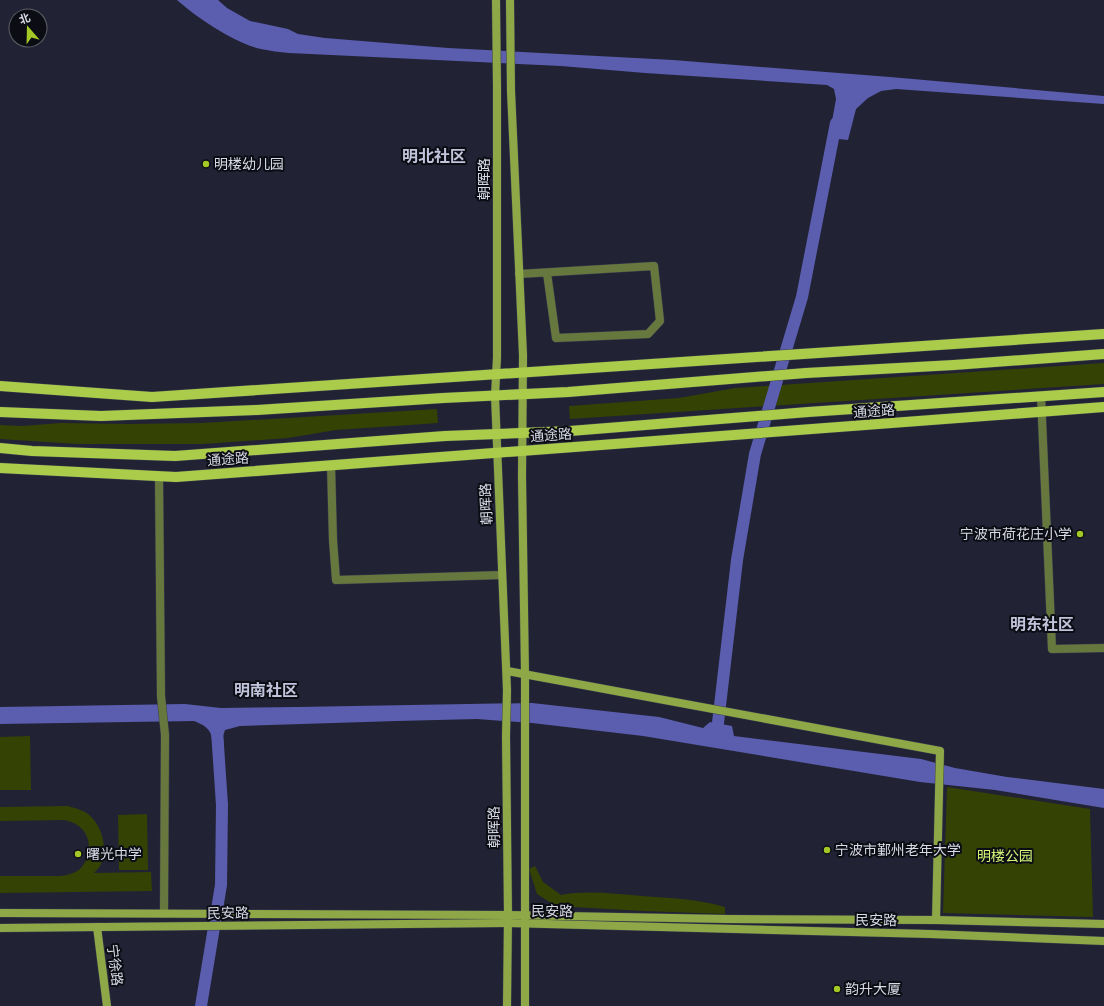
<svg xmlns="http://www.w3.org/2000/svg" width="1104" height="1006" viewBox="0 0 1104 1006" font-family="Mulish,'Noto Sans SC',sans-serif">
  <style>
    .green { fill: #344204 }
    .water { fill: #5b5daf }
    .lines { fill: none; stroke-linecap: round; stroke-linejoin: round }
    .canal { stroke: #5b5daf; stroke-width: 12 }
    .street-casing { stroke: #3b3d4d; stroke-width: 9 }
    .secondary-casing { stroke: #3b3d4d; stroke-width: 9 }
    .primary-casing { stroke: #3b3d4d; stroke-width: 11 }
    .street { stroke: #67783e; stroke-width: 8 }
    .secondary { stroke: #8ea847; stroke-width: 8 }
    .primary { stroke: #abcc4b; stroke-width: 10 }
    .poi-dot { fill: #a4c825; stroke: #0c0d14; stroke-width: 1.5 }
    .labels { text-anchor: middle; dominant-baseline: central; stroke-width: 4; stroke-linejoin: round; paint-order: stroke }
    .poi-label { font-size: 14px; fill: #d8dae6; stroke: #0c0d14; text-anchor: start }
    .street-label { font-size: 14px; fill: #d8dae6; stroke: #0c0d14 }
    .park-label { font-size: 14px; fill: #d2f477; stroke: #0c0d14 }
    .quarter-label { font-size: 16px; font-weight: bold; fill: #c1c4db; stroke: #0c0d14 }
  </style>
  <rect width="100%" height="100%" fill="#212334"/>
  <g class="green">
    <polygon points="1104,363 1104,384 570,419 569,406 679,398 735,388"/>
    <polygon points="437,409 438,423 336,430 288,438 203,444 77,444 0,439 0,425 22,426 61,423 129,424 202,423"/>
    <polygon points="30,736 31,790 0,790 0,737"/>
    <polygon points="947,787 1090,809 1093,917 943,913"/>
    <path d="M68,806C74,808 83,810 88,814C102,825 109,850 100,866C99,868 96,871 94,873L151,872L152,891L0,893V876C15,876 31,876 46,876C55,876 65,877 73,873C86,868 91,852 88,840C85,828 75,822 64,820L0,821V807Z"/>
    <polygon points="147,814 148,870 119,870 118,815"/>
    <path d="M535,866L543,882L561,895C587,890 615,894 642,896C670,898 698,899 725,907V914L643,911L556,906L537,894L529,869Z"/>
  </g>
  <g class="water">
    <path d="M177,0H218L227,8L250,21L288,29L298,34L325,38L448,48L673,60L890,77L1104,96V104L896,89L881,91L868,98L856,109L848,140L829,138L836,99L834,89L827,85L645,73L561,66L289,53C280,52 270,51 261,49C236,44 196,17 177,0Z"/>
    <path d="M532,703L659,717L703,728L710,722L732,726L734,736L921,759L955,768L1007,777L1104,789V808L995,790L920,782L643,736L532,723L477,719L397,721L240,726L225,730L223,736L224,746L213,747C212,731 209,727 194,721L0,724V707L185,704L221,708L297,707Z"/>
  </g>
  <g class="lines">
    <g class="canal">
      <polyline points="716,740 737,560 755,454 802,297 836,123"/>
      <polyline points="201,1006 221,885 222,805 217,731"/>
    </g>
    <defs>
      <g id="street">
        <polyline points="519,274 654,266 660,321 648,334 556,338 547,273"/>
        <polyline points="1041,396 1052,649 1104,648"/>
        <polyline points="331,465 333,540 336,580 502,575"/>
        <polyline points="159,476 161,696 165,735 164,913"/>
      </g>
      <g id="secondary">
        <polyline points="496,0 497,87 497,357 495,396 507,690 506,736 508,915 507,1006"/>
        <polyline points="510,0 511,91 523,355 522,476 525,674 525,1006"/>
        <polyline points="507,671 940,751 936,920"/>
        <polyline points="0,913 508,915 728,919 936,920 1104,924"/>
        <polyline points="97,927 107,1006"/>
        <polyline points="0,928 507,923 930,934 1104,941"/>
      </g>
      <g id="primary">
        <polyline points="0,386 152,397 1104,334"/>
        <polyline points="0,412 101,416 257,410 443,398 568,392 806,373 954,365 1104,354"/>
        <polyline points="0,448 32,451 175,456 445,436 570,431 808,412 1104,392"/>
        <polyline points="0,468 176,477 1104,407"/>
      </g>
    </defs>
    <use href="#street" class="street-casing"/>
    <use href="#secondary" class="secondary-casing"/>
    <use href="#primary" class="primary-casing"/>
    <use href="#street" class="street"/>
    <use href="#secondary" class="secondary"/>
    <use href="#primary" class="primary"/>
  </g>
  <g class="poi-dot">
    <circle cx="206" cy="164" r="4"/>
    <circle cx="1080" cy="534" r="4"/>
    <circle cx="827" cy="850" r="4"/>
    <circle cx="78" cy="854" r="4"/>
    <circle cx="837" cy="989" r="4"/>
  </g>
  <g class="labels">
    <g class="poi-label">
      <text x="214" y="164">明楼幼儿园</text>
      <text x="1072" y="534" text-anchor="end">宁波市荷花庄小学</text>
      <text x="835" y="850">宁波市鄞州老年大学</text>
      <text x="86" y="854">曙光中学</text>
      <text x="845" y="989">韵升大厦</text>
    </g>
    <g class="street-label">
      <text transform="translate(484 179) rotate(-90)">朝晖路</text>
      <text transform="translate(874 411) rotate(-4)">通途路</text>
      <text transform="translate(551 435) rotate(-4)">通途路</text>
      <text transform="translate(228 459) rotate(-4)">通途路</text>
      <text transform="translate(486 504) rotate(-93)">朝晖路</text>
      <text transform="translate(494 827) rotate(-91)">朝晖路</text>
      <text transform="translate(552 911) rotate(1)">民安路</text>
      <text transform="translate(228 913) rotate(-1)">民安路</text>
      <text transform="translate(876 920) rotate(1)">民安路</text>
      <text transform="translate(115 965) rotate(83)">宁徐路</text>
    </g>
    <g class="park-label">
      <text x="1005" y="856">明楼公园</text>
    </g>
    <g class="quarter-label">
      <text x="434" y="156">明北社区</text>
      <text x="1042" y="624">明东社区</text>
      <text x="266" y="690">明南社区</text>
    </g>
  </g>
  <g transform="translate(28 28) rotate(340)"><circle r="19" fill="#0c0d14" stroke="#5e5f68"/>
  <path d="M0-3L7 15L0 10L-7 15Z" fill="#a4c825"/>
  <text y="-6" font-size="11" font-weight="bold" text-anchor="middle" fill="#d8dae6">北</text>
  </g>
</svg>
